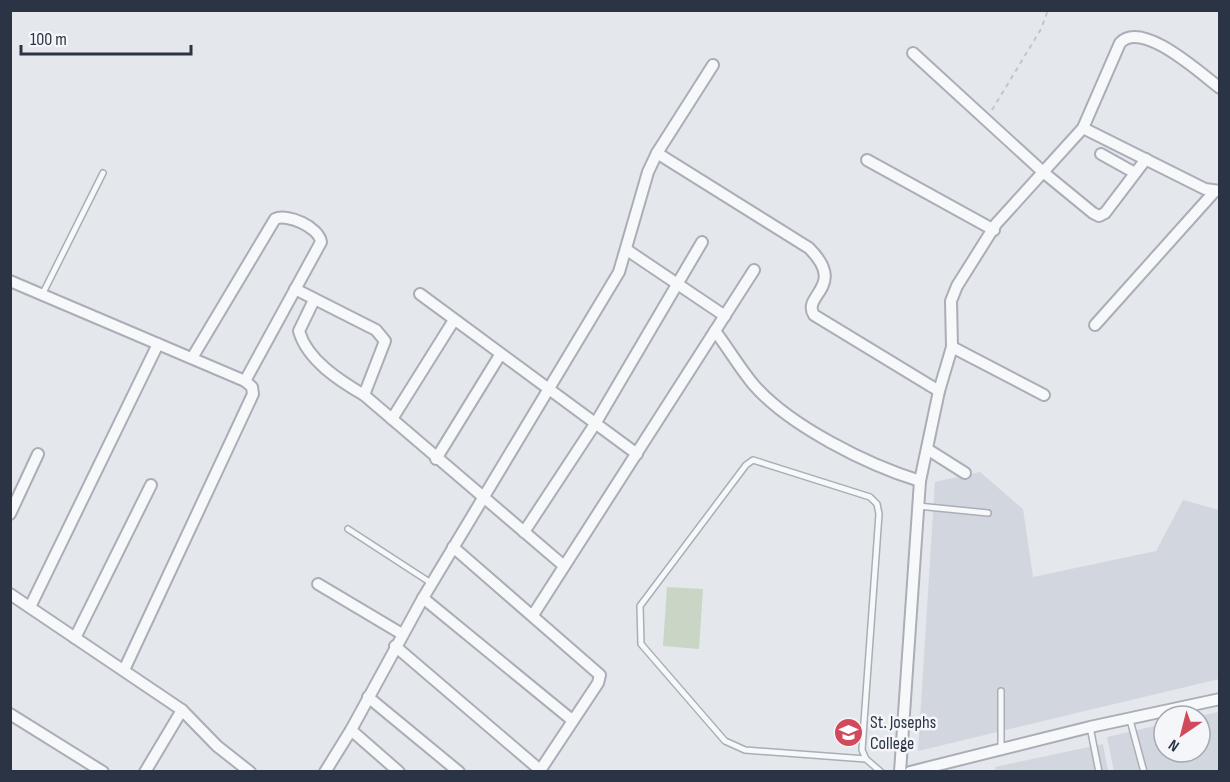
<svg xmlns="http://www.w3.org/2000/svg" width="1230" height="782" viewBox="0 0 1230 782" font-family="'Sofia Sans Condensed',sans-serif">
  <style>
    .built { fill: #d2d6de }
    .green { fill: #c9d6c5 }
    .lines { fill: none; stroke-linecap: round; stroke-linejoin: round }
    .lane-casing { stroke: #a9aeb7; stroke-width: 8 }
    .street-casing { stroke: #a9aeb7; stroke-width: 14 }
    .path { stroke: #c2c5cb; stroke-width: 2; stroke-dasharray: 4.5 4.5; stroke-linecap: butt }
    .lane { stroke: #f7f8fa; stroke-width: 5 }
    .street { stroke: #f7f8fa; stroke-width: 10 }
    .labels { text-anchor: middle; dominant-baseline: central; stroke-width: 5; stroke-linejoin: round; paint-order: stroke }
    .poi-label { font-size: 18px; fill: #2b3445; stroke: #f4f6f9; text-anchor: start }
  </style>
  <rect width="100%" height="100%" fill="#e4e7ec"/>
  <g class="built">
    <polygon points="980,472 1023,509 1033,577 1156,551 1183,500 1219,510 1219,679 918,751 935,482"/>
    <polygon points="1219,712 1219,771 1114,771 1107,737 1164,724 1164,752 1200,752 1199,716"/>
    <polygon points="1103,744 1108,771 996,772 995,767"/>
  </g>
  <polygon class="green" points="667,587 703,589 699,649 663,646"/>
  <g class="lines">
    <defs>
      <g id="lane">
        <polyline points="42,295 103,173"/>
        <polyline points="918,506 988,513"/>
        <polyline points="348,529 431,583"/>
        <polyline points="1001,691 1001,748"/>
        <polyline points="1130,720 1144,772"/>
        <polyline points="1090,727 1099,772"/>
        <polyline points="866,759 745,750 725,741 641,644 640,606 746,465 753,460 870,497 877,504 879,514 862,750 866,759 881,772"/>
      </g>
      <g id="street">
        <polyline points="913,53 1043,172 1093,213 1099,216 1105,213 1146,159"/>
        <path d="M1083,128L1120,43C1142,19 1201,74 1220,88"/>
        <path d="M657,153L809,248C848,287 801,295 814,315L939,391"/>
        <polyline points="1101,154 1135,173"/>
        <polyline points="867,160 994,230"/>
        <polyline points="627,250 725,316"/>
        <polyline points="10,281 245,381 252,387 253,394 124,670"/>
        <polyline points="295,289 376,330 385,341 364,395"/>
        <polyline points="420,294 637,454"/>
        <path d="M314,300L299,331C307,360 340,381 364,395L563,565"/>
        <polyline points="1095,325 1215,191"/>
        <path d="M715,331C728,348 739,367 753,384C789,426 868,465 920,481"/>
        <polyline points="952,347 1044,395"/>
        <path d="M192,358L275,219C287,213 319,227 321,242L245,381"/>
        <polyline points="392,419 454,320"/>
        <polyline points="927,449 965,473"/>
        <polyline points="436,459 500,355"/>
        <polyline points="10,514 38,454"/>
        <polyline points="524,532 595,424 702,242"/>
        <polyline points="453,547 600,675 598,683 539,772"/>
        <polyline points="318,584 402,634"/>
        <polyline points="10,594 182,710 145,772"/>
        <polyline points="423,598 572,720"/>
        <polyline points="30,607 158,344"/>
        <polyline points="533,615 754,270"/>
        <polyline points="75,638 151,485"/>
        <polyline points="395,646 540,770"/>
        <polyline points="368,697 459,772"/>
        <polyline points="182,710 217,746 250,772"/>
        <polyline points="10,714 103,772"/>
        <polyline points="351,730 399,772"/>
        <polyline points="325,772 351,730 423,598 619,272 648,172 657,153 713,65"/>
        <polyline points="900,772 920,481 939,391 952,347 951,301 957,286 996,224 1083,128 1205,189 1220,191"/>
        <polyline points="910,772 1090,727 1220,699"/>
      </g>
    </defs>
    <use href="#lane" class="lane-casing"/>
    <use href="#street" class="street-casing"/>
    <polyline class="path" points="992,110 1041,29 1048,10"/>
    <use href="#lane" class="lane"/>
    <use href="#street" class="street"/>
  </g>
  <defs>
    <symbol id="university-disc" viewBox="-11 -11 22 22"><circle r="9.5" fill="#d1495b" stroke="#f4f6f9"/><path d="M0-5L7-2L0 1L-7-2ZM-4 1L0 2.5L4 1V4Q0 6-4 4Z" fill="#fff"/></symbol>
  </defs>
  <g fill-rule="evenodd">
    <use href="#university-disc" x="832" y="716" width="33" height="33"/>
  </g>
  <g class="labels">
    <g class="poi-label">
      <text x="870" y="722">St. Josephs<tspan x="870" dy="21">College</tspan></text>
    </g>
  </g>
  <rect width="1230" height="782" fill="none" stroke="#2b3445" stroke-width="24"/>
  <g transform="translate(1182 734) rotate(215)"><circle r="28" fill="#f4f6f9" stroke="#a4a8b1" stroke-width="1.5"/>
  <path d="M0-4.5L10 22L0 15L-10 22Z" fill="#d1495b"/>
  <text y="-9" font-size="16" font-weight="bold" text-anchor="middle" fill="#2b3445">N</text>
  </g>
  <path d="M21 45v9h170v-9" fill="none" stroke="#2b3445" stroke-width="3"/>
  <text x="30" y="45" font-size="18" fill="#2b3445" stroke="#f4f6f9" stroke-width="4.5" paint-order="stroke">100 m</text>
</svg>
